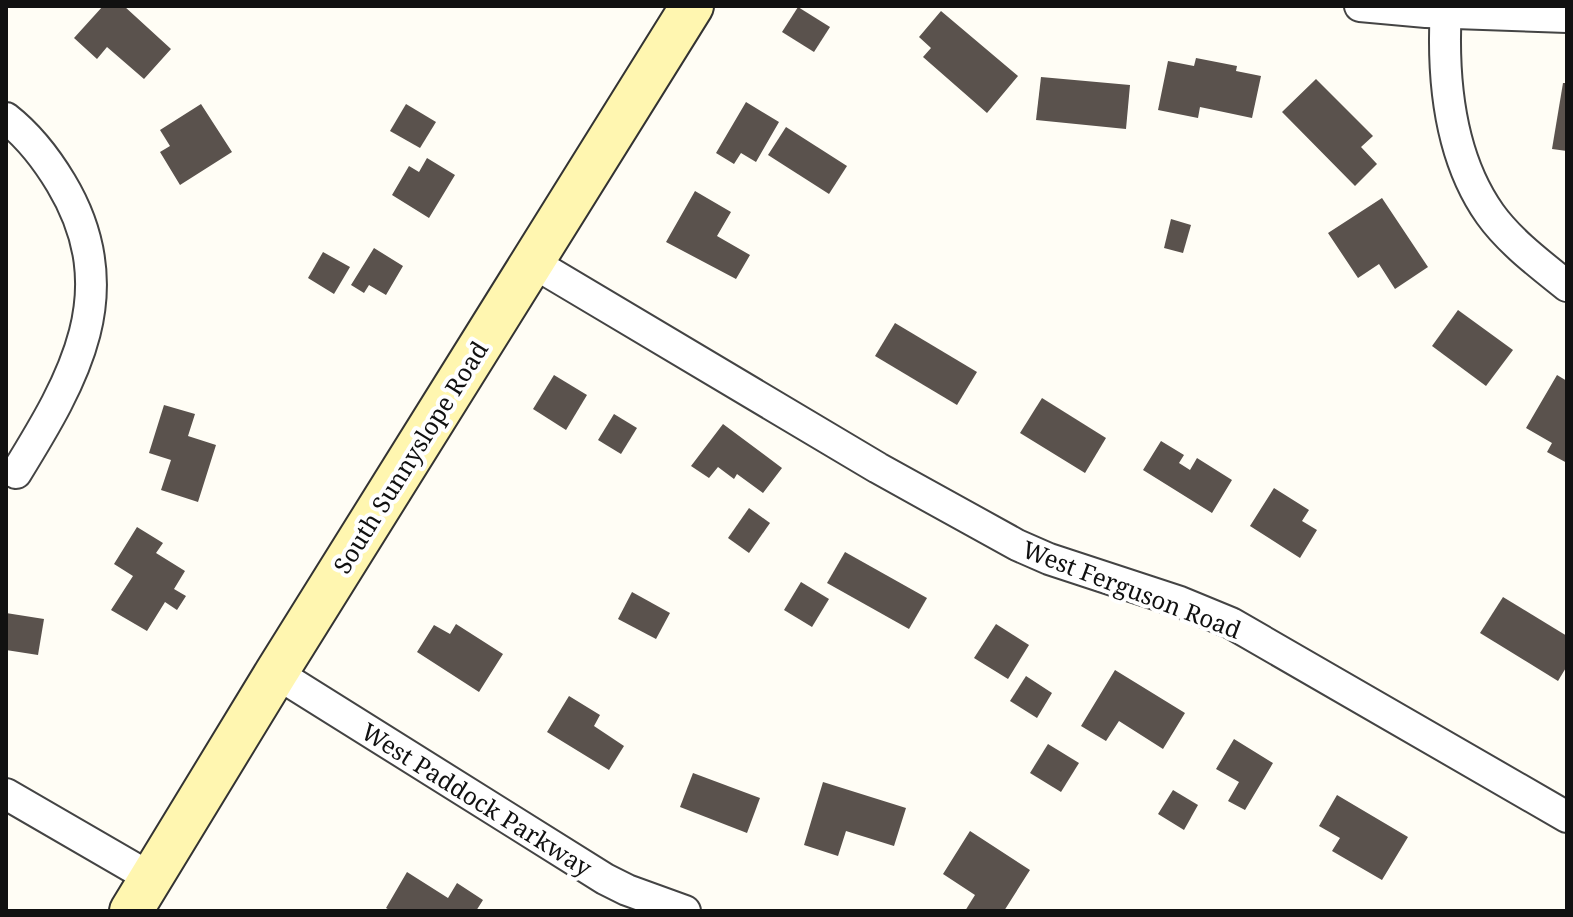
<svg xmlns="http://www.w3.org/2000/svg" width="1573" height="917" viewBox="0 0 1573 917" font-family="'Noto Serif',serif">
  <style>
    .building { fill: #5a524d }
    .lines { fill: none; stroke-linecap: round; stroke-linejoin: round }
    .street-casing { stroke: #444; stroke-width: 34 }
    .secondary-casing { stroke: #333; stroke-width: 46 }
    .street { stroke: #fff; stroke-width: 30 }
    .secondary { stroke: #fff6b0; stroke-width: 42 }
    .labels { text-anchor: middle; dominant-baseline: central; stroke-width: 8; stroke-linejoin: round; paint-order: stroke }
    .street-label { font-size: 24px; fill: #111; stroke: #fff }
  </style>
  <rect width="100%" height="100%" fill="#fffdf5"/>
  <g class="building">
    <polygon points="103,6 124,6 171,49 144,79 107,47 97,59 74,38"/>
    <polygon points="798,7 830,27 814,52 782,32"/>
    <polygon points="941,11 1018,76 987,113 923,57 931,48 919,37"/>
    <polygon points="1196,58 1237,66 1236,71 1261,76 1252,118 1200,107 1198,118 1158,110 1168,61 1194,66"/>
    <polygon points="1041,77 1130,85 1126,129 1036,120"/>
    <polygon points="1316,79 1373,136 1361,147 1377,164 1355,186 1282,112"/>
    <polygon points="1563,83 1567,83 1567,151 1552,149"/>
    <polygon points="746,102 779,122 756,162 741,153 734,164 716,153"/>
    <polygon points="201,104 232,152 180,185 160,152 170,146 160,130"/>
    <polygon points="406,104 436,122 420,148 390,131"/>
    <polygon points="786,127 847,166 829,194 768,155"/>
    <polygon points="427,158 455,175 429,218 392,195 409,166 419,172"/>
    <polygon points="695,191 731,212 717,236 750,255 736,279 666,242"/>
    <polygon points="1382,198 1428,267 1395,289 1379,264 1358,278 1328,233"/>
    <polygon points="1171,219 1191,225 1183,253 1164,248"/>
    <polygon points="374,248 403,266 386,295 369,285 364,293 351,285"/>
    <polygon points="323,252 350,267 334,294 308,278"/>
    <polygon points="1458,310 1513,350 1486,386 1432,346"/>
    <polygon points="895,323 977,372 957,405 875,356"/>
    <polygon points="554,375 587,395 566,430 533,409"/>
    <polygon points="1557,375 1567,381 1567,463 1547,452 1552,443 1526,428"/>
    <polygon points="1042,398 1106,438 1085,473 1020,433"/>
    <polygon points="164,405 195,414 188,436 216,445 198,502 161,490 171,460 149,453"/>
    <polygon points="614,414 637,428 621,454 598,440"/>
    <polygon points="723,424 782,468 763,493 737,474 734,479 718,467 709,478 691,466"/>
    <polygon points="1161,441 1184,455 1179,463 1190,470 1197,458 1232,480 1212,513 1143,470"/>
    <polygon points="1274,488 1309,510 1302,521 1317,530 1300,558 1250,526"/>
    <polygon points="749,508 770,523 749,553 728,538"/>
    <polygon points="137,527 163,543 156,553 185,571 174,589 186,596 177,610 165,602 147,631 111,610 133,576 114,564"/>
    <polygon points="845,552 927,598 909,629 827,583"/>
    <polygon points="801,582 829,599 812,627 784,610"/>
    <polygon points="632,592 670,613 656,639 618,619"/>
    <polygon points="1503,597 1567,636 1567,666 1558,681 1480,633"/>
    <polygon points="6,613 44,619 38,655 6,650"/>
    <polygon points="456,624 503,654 479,692 417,652 434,625 450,634"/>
    <polygon points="996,624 1029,645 1008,679 974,658"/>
    <polygon points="1115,670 1185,713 1163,749 1119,721 1106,741 1081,726"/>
    <polygon points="1026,676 1052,693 1037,718 1010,701"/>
    <polygon points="569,696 600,715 594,726 624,746 609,770 547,732"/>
    <polygon points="1234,739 1273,763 1245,810 1228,801 1239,782 1216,769"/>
    <polygon points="1048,744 1079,763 1061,792 1030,773"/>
    <polygon points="693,773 760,798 747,833 680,807"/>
    <polygon points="823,782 906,808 894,846 846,831 838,856 804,845"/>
    <polygon points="1173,790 1198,805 1184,830 1158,814"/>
    <polygon points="1337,795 1408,837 1382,880 1332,851 1340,838 1319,826"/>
    <polygon points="970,831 1030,870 1004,911 965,911 975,895 943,874"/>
    <polygon points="407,872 448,898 457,883 483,900 476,911 391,911 386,908"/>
  </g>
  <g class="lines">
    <defs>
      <g id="street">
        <polyline points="1360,6 1426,12 1567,17"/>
        <path d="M1446,6C1442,75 1449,156 1490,214C1510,242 1541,265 1567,286"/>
        <path d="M6,118C29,136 46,158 61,183C126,291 74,379 16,473"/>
        <polyline points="532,262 878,468 1017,545 1049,559 1180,602 1231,623 1567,817"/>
        <polyline points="276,673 605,879 627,890 685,911"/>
        <polyline points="6,794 151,878"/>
      </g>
      <polyline id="secondary" points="131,911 276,673 692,6"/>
    </defs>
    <use href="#street" class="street-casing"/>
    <use href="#secondary" class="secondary-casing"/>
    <use href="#street" class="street"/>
    <use href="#secondary" class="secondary"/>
  </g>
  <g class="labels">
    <g class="street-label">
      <text transform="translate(410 457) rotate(-58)">South Sunnyslope Road</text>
      <text transform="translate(1132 589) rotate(21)">West Ferguson Road</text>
      <text transform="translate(477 799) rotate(32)">West Paddock Parkway</text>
    </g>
  </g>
  <rect width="1573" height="917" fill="none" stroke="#111111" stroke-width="16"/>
</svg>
